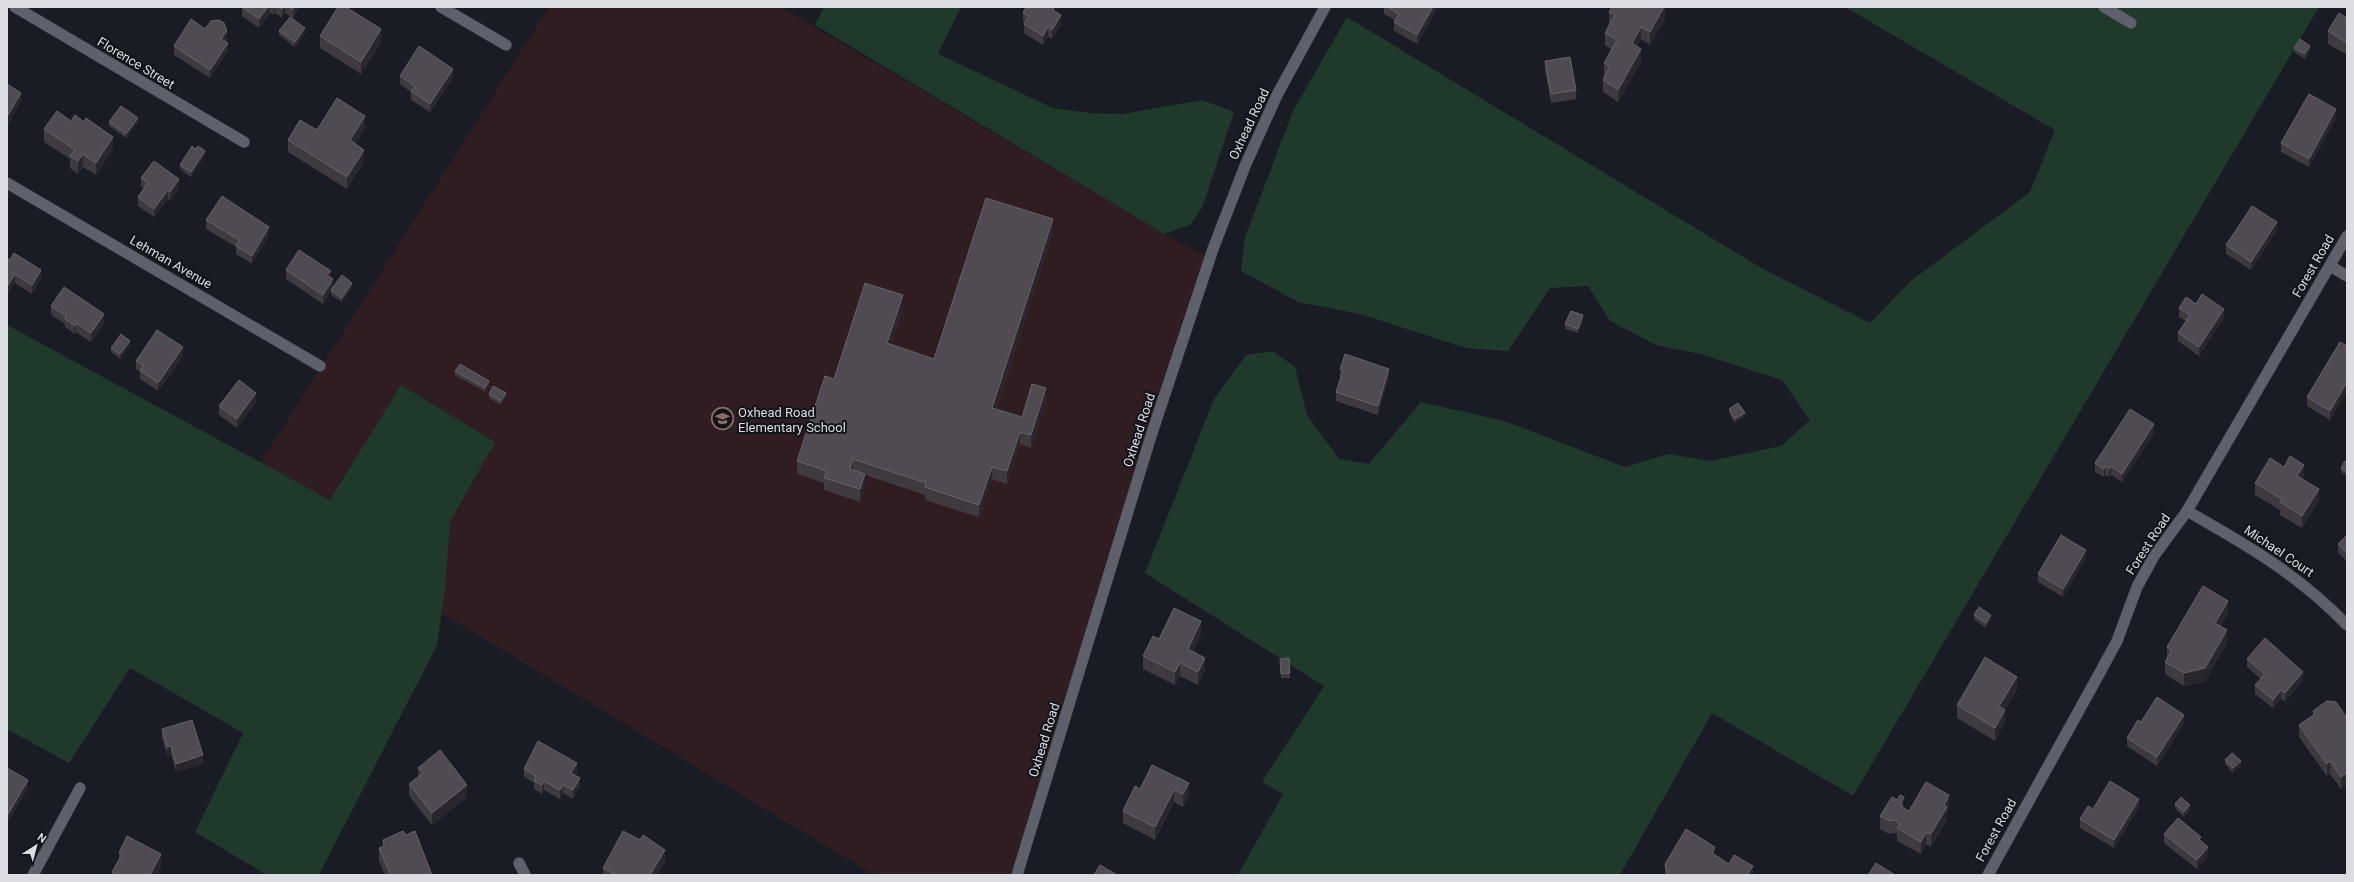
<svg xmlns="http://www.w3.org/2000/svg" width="2354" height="882" viewBox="0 0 2354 882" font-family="Roboto,sans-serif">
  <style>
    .education { fill: #301d21 }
    .green { fill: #1f3a2a }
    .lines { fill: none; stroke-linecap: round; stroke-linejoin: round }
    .minor-casing { stroke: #34353c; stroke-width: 12 }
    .minor { stroke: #5e616b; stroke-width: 11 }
    .wall { fill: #3f3940 }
    .shaded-wall { fill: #29262e }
    .building { fill: #504b52; stroke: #656268 }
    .labels { text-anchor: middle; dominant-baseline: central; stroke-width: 4; stroke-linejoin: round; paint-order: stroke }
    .street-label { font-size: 13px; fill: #dbdde2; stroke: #10131a }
    .poi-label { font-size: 13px; fill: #dbdde2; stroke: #10131a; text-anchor: start }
  </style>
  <rect width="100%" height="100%" fill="#191c24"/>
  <polygon class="education" points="549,7 781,7 1164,234 1206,256 1014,875 874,875 242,492"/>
  <g class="green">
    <polygon points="824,7 961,7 938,54 1053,108 1090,113 1123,114 1202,100 1234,112 1202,208 1190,225 1164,234 815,25"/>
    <polygon points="1845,7 2319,7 1853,796 1712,713 1620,875 1238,875 1283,794 1262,782 1324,686 1145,573 1214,399 1246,355 1273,351 1295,367 1307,415 1339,459 1369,464 1421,402 1504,421 1625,467 1668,454 1710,461 1781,446 1810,420 1782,380 1700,354 1656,345 1610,321 1588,286 1550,288 1508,351 1466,348 1360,314 1298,302 1241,271 1245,237 1293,111 1347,17 1763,269 1870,323 1912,280 2030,192 2055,130"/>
    <polygon points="7,325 330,500 401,385 495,442 450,522 445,589 437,645 319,875 267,875 195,832 243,733 130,668 69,763 7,729"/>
  </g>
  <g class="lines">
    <defs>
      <g id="minor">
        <polyline points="15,7 244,142"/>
        <polyline points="441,7 506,45"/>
        <polyline points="2104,7 2131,23"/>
        <polyline points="7,183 320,366"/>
        <polyline points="2330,266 2347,276"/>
        <path d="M2187,511C2247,545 2299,575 2347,625"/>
        <polyline points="519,863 525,875"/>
        <polyline points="33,875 80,788"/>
        <polyline points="1017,875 1151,436 1213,249 1245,166 1277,95 1325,7"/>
        <polyline points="1988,875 2098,676 2117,641 2137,587 2154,556 2187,511 2347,236"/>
      </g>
    </defs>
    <use href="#minor" class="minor-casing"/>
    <use href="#minor" class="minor"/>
  </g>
  <g class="wall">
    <polygon points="242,7 300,7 293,18 285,13 282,18 275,13 274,15 270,13 259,28 242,16"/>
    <polygon points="1384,7 1436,7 1436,11 1417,44 1394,31 1394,22 1395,20 1384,14"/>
    <polygon points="1665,7 1665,19 1650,45 1641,39 1637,46 1641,62 1618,102 1603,92 1603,80 1605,76 1604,76 1604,63 1612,50 1605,45 1605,33 1610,25 1609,24 1609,12"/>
    <polygon points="1055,12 1061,24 1052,39 1048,36 1043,45 1024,33 1024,24 1025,22 1023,21 1023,13"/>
    <polygon points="2347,18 2347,55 2328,44 2328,31"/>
    <polygon points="205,29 227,39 225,41 228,51 210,78 174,55 174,46"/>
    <polygon points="279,31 305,33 295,47 279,35"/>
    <polygon points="320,36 381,42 361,74 320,48"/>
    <polygon points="2294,48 2310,50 2305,59 2294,52"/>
    <polygon points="1545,61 1576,90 1576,99 1551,103 1545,70"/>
    <polygon points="400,76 453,78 430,112 411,100 411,92 400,84"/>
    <polygon points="7,84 21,101 8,124 7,123"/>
    <polygon points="2336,118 2309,167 2281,152 2281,143"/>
    <polygon points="109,122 138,122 126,138 109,126"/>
    <polygon points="365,128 355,144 364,162 347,189 288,152 288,140 317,130"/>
    <polygon points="44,129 113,149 96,175 83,167 78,174 70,168 70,159 44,142"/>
    <polygon points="195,149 205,155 191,177 180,169 180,165"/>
    <polygon points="141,178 179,188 170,200 168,199 154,217 138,206 138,197 144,189 141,187"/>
    <polygon points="206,220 269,235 252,264 236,254 236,247 206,229"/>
    <polygon points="2277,230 2251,270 2226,254 2226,245"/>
    <polygon points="1053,232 996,409 1022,417 1046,400 1031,448 1020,444 1007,484 992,479 979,517 925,500 925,495 865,475 865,487 860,502 824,490 824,483 797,474 797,461 834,379 903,308 891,345 934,359"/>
    <polygon points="7,258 41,279 32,294 15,283"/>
    <polygon points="286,270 331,278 333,287 352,287 342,302 331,295 331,291 323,304 286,279"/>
    <polygon points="2196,304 2224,318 2199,356 2178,341 2178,333 2186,321 2179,317 2179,308"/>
    <polygon points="51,306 104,323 91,342 76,332 75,334 65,327 65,324 51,315"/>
    <polygon points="1583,320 1578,333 1565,329 1565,324"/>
    <polygon points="130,345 120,359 111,352 111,348"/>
    <polygon points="2347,346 2347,391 2330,420 2307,406 2307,397"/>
    <polygon points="183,356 158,391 140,379 140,372 136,369 136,361"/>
    <polygon points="1340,369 1389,377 1378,415 1336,401 1336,392 1341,377 1340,377"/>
    <polygon points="455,371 489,386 485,392 455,375"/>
    <polygon points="489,394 506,398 501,405 489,398"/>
    <polygon points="256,402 237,428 219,415 219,406"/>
    <polygon points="1729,409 1745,417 1735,423 1729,413"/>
    <polygon points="2154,433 2122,482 2111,475 2109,477 2105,475 2104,477 2095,472 2095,463"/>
    <polygon points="2347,462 2347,476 2341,472 2341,468"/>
    <polygon points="2284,467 2304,477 2303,480 2319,501 2302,528 2280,515 2280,510 2255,495 2255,483"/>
    <polygon points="2347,535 2347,561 2338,553 2338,544"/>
    <polygon points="2086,558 2063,597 2038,582 2038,574"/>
    <polygon points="2228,613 2220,627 2227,643 2205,681 2184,686 2165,674 2165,662 2167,657 2167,647"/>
    <polygon points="1974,615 1991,619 1986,628 1974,619"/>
    <polygon points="1201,633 1193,652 1205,670 1198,685 1180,676 1175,685 1143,669 1143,656 1159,639"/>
    <polygon points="1289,658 1290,678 1281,678 1280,663"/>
    <polygon points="2247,659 2303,680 2285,702 2281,699 2273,708 2255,694 2255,685 2261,679 2247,667"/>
    <polygon points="2017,689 2005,710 2005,722 1995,741 1957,718 1957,705"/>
    <polygon points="2313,711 2347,718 2347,785 2341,789 2330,774 2327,776 2299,737 2299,725 2313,715"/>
    <polygon points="2184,723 2157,766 2127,746 2127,738"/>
    <polygon points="162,729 203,764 176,772 171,754 167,755 162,738"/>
    <polygon points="2225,760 2241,766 2233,773 2225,764"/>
    <polygon points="1152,765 1189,796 1183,807 1174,802 1155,840 1123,823 1123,811 1140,789"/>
    <polygon points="418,768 467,797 432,825 409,796 409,784 418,777"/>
    <polygon points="524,769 577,772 574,775 580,787 573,799 563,793 560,799 544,790 542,794 534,789 534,783 524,777"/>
    <polygon points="2175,804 2190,810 2184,817 2175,808"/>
    <polygon points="2139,807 2114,848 2080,828 2080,819 2093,809"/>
    <polygon points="1904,808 1909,811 1949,808 1947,811 1947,820 1931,847 1926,844 1921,854 1897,841 1897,834 1895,833 1889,834 1880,829 1880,816"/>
    <polygon points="2164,834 2201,841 2208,856 2197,869 2164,843"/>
    <polygon points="383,840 432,875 385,875 379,861 379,848 383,847"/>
    <polygon points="119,853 161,867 157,875 112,875 112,872 119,860"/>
    <polygon points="1715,856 1729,864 1753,875 1665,875 1665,864"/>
    <polygon points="665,862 657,875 603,875 603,868"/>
  </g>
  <g class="shaded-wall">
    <polygon points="268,7 270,7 270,13 259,28 259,19"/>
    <polygon points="274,7 275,7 275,13 274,15"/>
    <polygon points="284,7 285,7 285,13 282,18 282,9"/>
    <polygon points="294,7 300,7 293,18 293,9"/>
    <polygon points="1433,7 1436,7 1436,11 1417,44 1417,35"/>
    <polygon points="1664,7 1665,7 1665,19 1650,45 1650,32"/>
    <polygon points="1061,15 1061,24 1052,39 1052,30"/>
    <polygon points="1048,27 1048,36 1043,45 1043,36"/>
    <polygon points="1641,27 1641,39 1632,55 1632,43"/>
    <polygon points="305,28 305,33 295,47 295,42"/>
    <polygon points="381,29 381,42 361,74 361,62"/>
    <polygon points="227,31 227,39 221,47 221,39"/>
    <polygon points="228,43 228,51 210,78 210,70"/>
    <polygon points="2310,46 2310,50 2305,59 2305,54"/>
    <polygon points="1641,49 1641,62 1618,102 1618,90"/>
    <polygon points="453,69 453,78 430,112 430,104"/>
    <polygon points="21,93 21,101 8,124 8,115"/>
    <polygon points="2336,109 2336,118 2309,167 2309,159"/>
    <polygon points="365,116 365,128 350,153 350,140"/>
    <polygon points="138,118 138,122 126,138 126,134"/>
    <polygon points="113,137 113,149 96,175 96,163"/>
    <polygon points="364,150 364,162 347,189 347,177"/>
    <polygon points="205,151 205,155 191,177 191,172"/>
    <polygon points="83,154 83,167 78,174 78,161"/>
    <polygon points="179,179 179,188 170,200 170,192"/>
    <polygon points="168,190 168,199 154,217 154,209"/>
    <polygon points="1053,219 1053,232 992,420 992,408"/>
    <polygon points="2277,222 2277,230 2251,270 2251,262"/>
    <polygon points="269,227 269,235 252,264 252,256"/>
    <polygon points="41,270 41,279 32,294 32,285"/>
    <polygon points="331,271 331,279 327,275"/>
    <polygon points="15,274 15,283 7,296 7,287"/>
    <polygon points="333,279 333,288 323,304 323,295"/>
    <polygon points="352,283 352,287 342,302 342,298"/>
    <polygon points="903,295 903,308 887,356 887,343"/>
    <polygon points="2224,309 2224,318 2199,356 2199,347"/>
    <polygon points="104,314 104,323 91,342 91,333"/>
    <polygon points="1583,315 1583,320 1578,333 1578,329"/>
    <polygon points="76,323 76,332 75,334 75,326"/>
    <polygon points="130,341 130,345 120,359 120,354"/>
    <polygon points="183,347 183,356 158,391 158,383"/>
    <polygon points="1389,369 1389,377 1378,415 1378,406"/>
    <polygon points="489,381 489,386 485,392 485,388"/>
    <polygon points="2347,382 2347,391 2330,420 2330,411"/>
    <polygon points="1046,388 1046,400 1031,448 1031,435"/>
    <polygon points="256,393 256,402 237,428 237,419"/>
    <polygon points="506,393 506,398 501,405 501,401"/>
    <polygon points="1745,413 1745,417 1735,423 1735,419"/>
    <polygon points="2154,424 2154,433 2122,482 2122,474"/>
    <polygon points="1020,432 1020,444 1007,484 1007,471"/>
    <polygon points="853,459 853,472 850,469"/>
    <polygon points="2304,465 2304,477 2297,489 2297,476"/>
    <polygon points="2105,466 2105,475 2104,477 2104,469"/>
    <polygon points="2111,466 2111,475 2109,477 2109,469"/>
    <polygon points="992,467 992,479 979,517 979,505"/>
    <polygon points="865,474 865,487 860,502 860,489"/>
    <polygon points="2319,489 2319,501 2302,528 2302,516"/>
    <polygon points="2086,550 2086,558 2063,597 2063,589"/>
    <polygon points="2228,601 2228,613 2215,636 2215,623"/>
    <polygon points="1991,615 1991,619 1986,628 1986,623"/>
    <polygon points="1201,621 1201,633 1188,662 1188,649"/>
    <polygon points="2227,630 2227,643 2205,681 2184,686 2184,673"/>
    <polygon points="1205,658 1205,670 1198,685 1198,672"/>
    <polygon points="1180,663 1180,676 1175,685 1175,672"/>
    <polygon points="2303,672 2303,680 2285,702 2285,693"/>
    <polygon points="2017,677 2017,689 1999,719 1999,706"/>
    <polygon points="2281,690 2281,699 2273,708 2273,700"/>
    <polygon points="2005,710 2005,722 1995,741 1995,728"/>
    <polygon points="2184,715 2184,723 2157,766 2157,757"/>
    <polygon points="171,746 171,754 167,755 167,747"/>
    <polygon points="203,755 203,764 176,772 176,764"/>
    <polygon points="2241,761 2241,766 2233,773 2233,768"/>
    <polygon points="2330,761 2330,774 2327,776 2327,764"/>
    <polygon points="577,763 577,772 571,782 571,773"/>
    <polygon points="2347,773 2347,785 2341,789 2341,777"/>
    <polygon points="580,778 580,787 573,799 573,790"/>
    <polygon points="28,780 28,789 7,824 7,816"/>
    <polygon points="544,781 544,790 542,794 542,785"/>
    <polygon points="1189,783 1189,796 1183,807 1183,794"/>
    <polygon points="467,785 467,797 432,825 432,813"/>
    <polygon points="563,785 563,793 560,799 560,790"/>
    <polygon points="1174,790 1174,802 1155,840 1155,827"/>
    <polygon points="1949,795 1949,808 1947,811 1947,820 1931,847 1931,834 1944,805"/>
    <polygon points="1904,797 1904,810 1901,815 1901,803"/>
    <polygon points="2139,799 2139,807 2114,848 2114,840"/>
    <polygon points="2190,805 2190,810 2184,817 2184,812"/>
    <polygon points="1926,832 1926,844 1921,854 1921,842"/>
    <polygon points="1715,847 1715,859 1712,853"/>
    <polygon points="2208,847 2208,856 2197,869 2197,860"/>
    <polygon points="665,850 665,862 657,875 650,875"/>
    <polygon points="161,854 161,867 157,875 150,875"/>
    <polygon points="1753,866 1753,875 1747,875"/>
  </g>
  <g class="building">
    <polygon points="242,7 268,7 259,19"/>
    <polygon points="279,7 284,7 282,9"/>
    <polygon points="289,7 294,7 293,9"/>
    <polygon points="338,7 346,7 381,29 361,62 320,36"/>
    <polygon points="1026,7 1055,7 1053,10 1061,15 1052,30 1048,27 1043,36 1024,24 1029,16 1023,13"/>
    <polygon points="1387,7 1433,7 1417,35 1394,22 1399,14"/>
    <polygon points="1612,7 1664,7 1650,32 1641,27 1632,43 1641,49 1618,90 1603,80 1610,66 1604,63 1617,40 1605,33 1615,15 1609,12"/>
    <polygon points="2339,13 2347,18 2347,43 2328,31"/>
    <polygon points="290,17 305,28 295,42 279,31"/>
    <polygon points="191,19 205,29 211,21 219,20 224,23 227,31 221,39 228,43 210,70 174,46"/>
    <polygon points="2300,39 2310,46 2305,54 2294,48"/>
    <polygon points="419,46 453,69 430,104 411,91 415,86 400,76"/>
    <polygon points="1570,57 1576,90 1551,94 1545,61"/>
    <polygon points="7,84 21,93 8,115 7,115"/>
    <polygon points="2309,94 2336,109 2309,159 2281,143"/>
    <polygon points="337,98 365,116 350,140 364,150 347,177 288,140 300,120 317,130"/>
    <polygon points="121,106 138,118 126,134 109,122"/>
    <polygon points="57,111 71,121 75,115 84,122 86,118 113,137 96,163 83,154 78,161 70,156 75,150 44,129"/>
    <polygon points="192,146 195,149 198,146 205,151 191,172 180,165"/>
    <polygon points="154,161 179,179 170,192 168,190 154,209 138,197 148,183 141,178"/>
    <polygon points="222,196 269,227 252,256 236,246 239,240 206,220"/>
    <polygon points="986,198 1053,219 992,408 1022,417 1032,384 1046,388 1031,435 1020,432 1007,471 992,467 979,505 925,487 926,483 853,459 850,469 865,474 860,489 824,478 827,471 797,461 825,376 834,379 865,283 903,295 887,343 934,359"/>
    <polygon points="2252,206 2277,222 2251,262 2226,245"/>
    <polygon points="299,250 331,271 327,275 333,279 323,295 286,270"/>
    <polygon points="14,253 41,270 32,285 15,274 7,287 7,258 10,260"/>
    <polygon points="342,275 352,283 342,298 331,290"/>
    <polygon points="64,287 104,314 91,333 76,323 75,326 65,319 66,316 51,306"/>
    <polygon points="2202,294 2224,309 2199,347 2178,333 2190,315 2179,308 2186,297 2196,304"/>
    <polygon points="1571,311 1583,315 1578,329 1565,324"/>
    <polygon points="157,330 183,347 158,383 140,370 144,366 136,361"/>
    <polygon points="121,334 130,341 120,354 111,348"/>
    <polygon points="2340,342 2347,346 2347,382 2330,411 2307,397"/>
    <polygon points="1345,354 1389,369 1378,406 1336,392 1343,370 1340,369"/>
    <polygon points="460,364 489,381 485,388 455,371"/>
    <polygon points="239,380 256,393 237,419 219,406"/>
    <polygon points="493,386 506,393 501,401 489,394"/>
    <polygon points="1738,403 1745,413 1735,419 1729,409"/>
    <polygon points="2130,409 2154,424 2122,474 2111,466 2109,469 2105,466 2104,469 2095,463"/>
    <polygon points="2290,456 2304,465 2297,476 2319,489 2302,516 2280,502 2282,499 2255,483 2270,458 2284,467"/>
    <polygon points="2345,461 2347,462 2347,472 2341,468"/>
    <polygon points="2061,535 2086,550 2063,589 2038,574"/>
    <polygon points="2347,535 2347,553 2338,544"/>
    <polygon points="2203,586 2228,601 2215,623 2227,630 2205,668 2184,673 2165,662 2172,650 2167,647"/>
    <polygon points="1979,607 1991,615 1986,623 1974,615"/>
    <polygon points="1174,608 1201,621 1188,649 1205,658 1198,672 1180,663 1175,672 1143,656 1153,636 1159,639"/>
    <polygon points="2265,638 2303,672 2285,693 2281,690 2273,700 2255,685 2265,674 2247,659"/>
    <polygon points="1985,657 2017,677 1999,706 2005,710 1995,728 1957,705"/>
    <polygon points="1289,658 1290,673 1281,674 1280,659"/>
    <polygon points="2157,697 2184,715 2157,757 2127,738 2138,720 2141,722"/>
    <polygon points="2327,701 2336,702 2347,718 2347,773 2341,777 2330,761 2327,764 2299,725 2315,714 2313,711"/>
    <polygon points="192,720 203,755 176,764 171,746 167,747 162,729"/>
    <polygon points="538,741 577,763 571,773 580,778 573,790 563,785 560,790 544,781 542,785 534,781 536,776 524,769"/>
    <polygon points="440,750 467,785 432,813 409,784 423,773 418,768"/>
    <polygon points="2232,753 2241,761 2233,768 2225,760"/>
    <polygon points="1152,765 1189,783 1183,794 1174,790 1155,827 1123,811 1135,786 1140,789"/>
    <polygon points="7,768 28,780 7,816"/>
    <polygon points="2110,781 2139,799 2114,840 2080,819 2088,806 2093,809"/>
    <polygon points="1926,782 1949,795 1944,805 1947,807 1931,834 1926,832 1921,842 1897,828 1900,824 1895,820 1889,821 1880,816 1892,797 1897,800 1900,795 1904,797 1901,803 1902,807 1909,811"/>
    <polygon points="2181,797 2190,805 2184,812 2175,804"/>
    <polygon points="2178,818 2201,837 2199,839 2208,847 2197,860 2164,834"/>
    <polygon points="1686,829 1715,847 1712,853 1729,864 1734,855 1753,866 1747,875 1670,875 1667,873 1665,864"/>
    <polygon points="403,831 406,835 415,831 432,875 391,875 379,848 384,846 383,840"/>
    <polygon points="623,831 640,840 643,835 665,850 650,875 616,875 603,868"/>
    <polygon points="127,836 161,854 150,875 114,875 115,873 112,872 122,854 119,853"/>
    <polygon points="1876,863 1895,875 1868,875"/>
    <polygon points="1100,865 1117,875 1094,875"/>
  </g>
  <defs>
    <symbol id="school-ring" viewBox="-11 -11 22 22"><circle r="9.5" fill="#10131a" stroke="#8d6e63" stroke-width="1.5"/><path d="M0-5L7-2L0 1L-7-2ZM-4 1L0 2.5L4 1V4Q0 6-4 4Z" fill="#8d6e63"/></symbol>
  </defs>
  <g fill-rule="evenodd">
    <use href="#school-ring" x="710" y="406" width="25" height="25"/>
  </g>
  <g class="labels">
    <g class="street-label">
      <text transform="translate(136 63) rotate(31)">Florence Street</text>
      <text transform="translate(1249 124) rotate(-65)">Oxhead Road</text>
      <text transform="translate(171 262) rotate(30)">Lehman Avenue</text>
      <text transform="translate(2313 266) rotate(-60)">Forest Road</text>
      <text transform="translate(1139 430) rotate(-72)">Oxhead Road</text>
      <text transform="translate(2148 544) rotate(-57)">Forest Road</text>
      <text transform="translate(2279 551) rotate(34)">Michael Court</text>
      <text transform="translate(1044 740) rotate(-73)">Oxhead Road</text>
      <text transform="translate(1996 830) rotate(-61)">Forest Road</text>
    </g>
    <g class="poi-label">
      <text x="738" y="412">Oxhead Road<tspan x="738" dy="15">Elementary School</tspan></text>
    </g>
  </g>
  <rect width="2354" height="882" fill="none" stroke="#dbdde2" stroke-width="16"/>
  <g transform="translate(36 846) rotate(36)" stroke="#10131a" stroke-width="3" paint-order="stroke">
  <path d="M0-3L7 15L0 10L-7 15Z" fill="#dbdde2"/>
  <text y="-6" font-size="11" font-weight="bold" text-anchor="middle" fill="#dbdde2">N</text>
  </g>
</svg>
